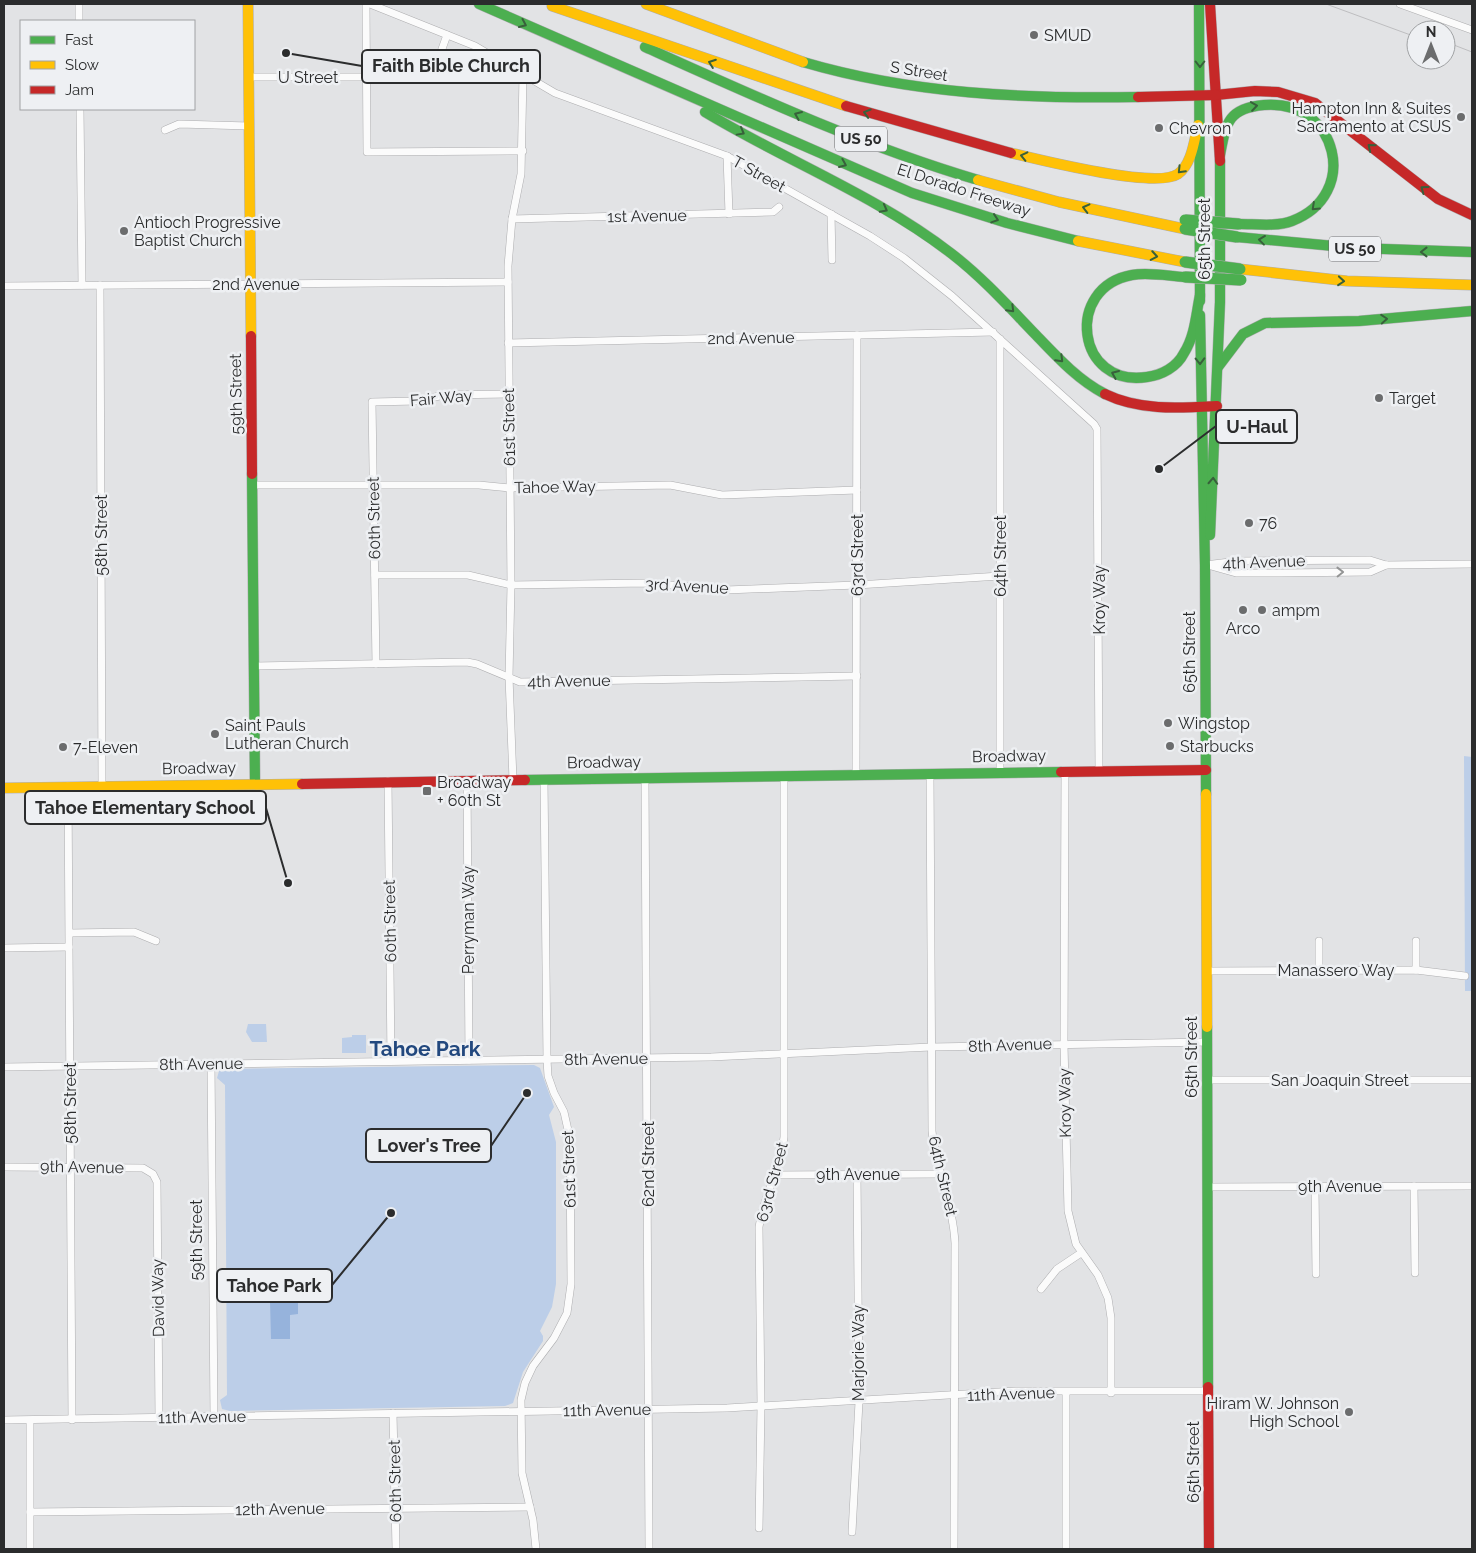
<svg xmlns="http://www.w3.org/2000/svg" width="1476" height="1553" viewBox="0 0 1476 1553" font-family="Raleway,sans-serif">
  <style>
    .green { fill: #bccee8 }
    .water { fill: #96b3dc }
    .lines { fill: none; stroke-linecap: round; stroke-linejoin: round }
    .street-casing { stroke: #adadaf; stroke-width: 8 }
    .fast-casing { stroke: #adadaf; stroke-width: 11 }
    .slow-casing { stroke: #adadaf; stroke-width: 11 }
    .jam-casing { stroke: #adadaf; stroke-width: 11 }
    .street { stroke: #fbfbfb; stroke-width: 7 }
    .fast { stroke: #4caf50; stroke-width: 10 }
    .slow { stroke: #ffc107; stroke-width: 10 }
    .jam { stroke: #c62828; stroke-width: 10 }
    .tram { stroke: #bebec0; stroke-width: 1 }
    .fast-bridge-casing { stroke: #adadaf; stroke-width: 12; stroke-linecap: butt }
    .fast-bridge { stroke: #4caf50; stroke-width: 11 }
    .oneway { stroke: #38603b }
    .oneway2 { stroke: #939494 }
    .poi-dot { fill: #6b6c6d; stroke: #eef0f3; stroke-width: 2 }
    .labels { text-anchor: middle; dominant-baseline: central; stroke-width: 5; stroke-linejoin: round; paint-order: stroke }
    .shield { fill: #eef0f3; stroke: #666768; stroke-width: 1 }
    .shield-label { font-size: 15px; font-weight: bold; fill: #2b2c2d }
    .poi-label { font-size: 16px; fill: #2b2c2d; stroke: #eef0f3; text-anchor: start }
    .street-label { font-size: 16px; fill: #2b2c2d; stroke: #eef0f3 }
    .district-label { font-size: 21px; font-weight: bold; fill: #22487e; stroke: #eef0f3 }
    .leader { fill: none; stroke: #2b2c2d; stroke-width: 2 }
    .callout-dot { fill: #2b2c2d; stroke: #eef0f3; stroke-width: 2 }
    .callout { fill: #eef0f3; stroke: #2b2c2d; stroke-width: 2 }
    .callout-label { font-size: 18px; text-anchor: middle; font-weight: bold; fill: #2b2c2d }
  </style>
  <rect width="100%" height="100%" fill="#e2e3e5"/>
  <g class="green">
    <polygon points="1464,756 1472,757 1472,991 1465,991"/>
    <polygon points="248,1024 266,1024 267,1042 252,1042 246,1032"/>
    <polygon points="352,1035 366,1035 366,1053 342,1053 342,1038 352,1037"/>
    <polygon points="534,1065 540,1068 554,1107 549,1115 556,1142 556,1284 552,1307 540,1331 543,1336 543,1341 523,1372 513,1403 505,1406 230,1411 222,1409 220,1400 227,1395 225,1085 217,1078 219,1071 224,1069"/>
  </g>
  <polygon class="water" points="270,1301 298,1301 298,1314 290,1315 290,1339 271,1339"/>
  <g class="lines">
    <defs>
      <g id="street">
        <polyline points="79,4 79,21"/>
        <polyline points="366,4 367,152 523,151"/>
        <polyline points="370,4 475,46 555,93 727,156 870,236 904,258 952,296 1094,424 1097,429 1099,771"/>
        <polyline points="1400,4 1472,30"/>
        <polyline points="438,60 447,35"/>
        <polyline points="249,77 367,77"/>
        <polyline points="80,109 82,285"/>
        <polyline points="165,130 179,124 249,126"/>
        <polyline points="727,156 729,214"/>
        <polyline points="831,214 832,260"/>
        <polyline points="512,219 773,212 779,207"/>
        <polyline points="100,285 102,786"/>
        <polyline points="4,286 508,282"/>
        <polyline points="1000,339 1000,773"/>
        <polyline points="508,343 993,332"/>
        <polyline points="253,485 479,485 510,488 670,485 722,495 857,490"/>
        <polyline points="1205,565 1238,561 1370,560 1386,565 1472,564"/>
        <polyline points="1211,566 1236,573 1279,573 1370,572 1386,565"/>
        <polyline points="375,575 468,575 511,585 648,583 726,590 857,585 1000,576"/>
        <polyline points="376,664 372,402 417,401 444,395 509,394"/>
        <polyline points="255,666 467,662 477,664 520,682 857,676"/>
        <polyline points="1065,772 1064,1044 1068,1211 1076,1244 1098,1275 1108,1298 1111,1318 1111,1393"/>
        <path d="M930,774L932,1131C936,1169 953,1204 955,1243L954,1549"/>
        <polyline points="856,775 857,335"/>
        <polyline points="645,778 649,1549"/>
        <polyline points="467,780 469,1060"/>
        <polyline points="513,780 509,677 511,585 508,266 512,219 521,174 523,75"/>
        <polyline points="388,781 391,1061"/>
        <polyline points="68,786 72,1420"/>
        <polyline points="70,933 134,932 156,941"/>
        <polyline points="4,948 69,947"/>
        <polyline points="1319,970 1319,941"/>
        <polyline points="1416,970 1416,941"/>
        <polyline points="1207,971 1416,970 1465,976"/>
        <polyline points="211,1063 214,1417"/>
        <polyline points="4,1067 711,1057 931,1047 1207,1042"/>
        <polyline points="1207,1080 1472,1080"/>
        <polyline points="4,1167 143,1168 153,1174 157,1182 159,1418"/>
        <polyline points="775,1175 941,1174"/>
        <polyline points="1315,1186 1316,1274"/>
        <polyline points="1414,1186 1415,1273"/>
        <polyline points="1208,1187 1472,1186"/>
        <polyline points="1041,1289 1057,1269 1081,1253"/>
        <polyline points="393,1413 396,1549"/>
        <polyline points="4,1420 727,1408 1016,1391 1209,1391"/>
        <polyline points="30,1421 30,1549"/>
        <polyline points="30,1512 530,1507"/>
        <path d="M759,1528L761,1406L759,1227C764,1195 780,1169 784,1137V776"/>
        <polyline points="852,1532 859,1402 857,1174"/>
        <polyline points="536,1549 533,1520 522,1473 521,1400 525,1383 533,1366 554,1338 567,1313 571,1284 570,1139 564,1112 554,1093 548,1076 547,1060 544,779"/>
        <polyline points="1066,1549 1066,1392"/>
      </g>
      <g id="fast">
        <polyline points="479,4 912,193 1007,223 1078,241"/>
        <polyline points="1199,4 1200,301"/>
        <path d="M645,47C754,96 863,146 978,180"/>
        <path d="M803,62C912,94 1024,99 1138,97"/>
        <path d="M705,112C786,161 876,195 952,254C983,278 1009,307 1036,335C1057,357 1078,380 1105,394"/>
        <path d="M1220,155C1226,123 1228,108 1264,105C1338,99 1361,195 1292,221C1276,227 1256,224 1239,224"/>
        <polyline points="1237,237 1355,248 1472,252"/>
        <path d="M1185,277C1168,276 1149,272 1132,275C1064,287 1076,388 1147,377C1162,375 1177,367 1184,353C1195,336 1196,314 1200,295"/>
        <polyline points="1200,315 1205,565 1206,794"/>
        <polyline points="1218,367 1243,334 1265,323 1359,321 1472,311"/>
        <polyline points="252,474 255,783"/>
        <polyline points="1210,535 1220,302 1220,161"/>
        <polyline points="525,780 1061,772"/>
        <polyline points="1207,1027 1208,1387"/>
      </g>
      <g id="slow">
        <polyline points="248,4 251,336"/>
        <polyline points="646,4 803,62"/>
        <polyline points="552,6 846,106"/>
        <path d="M1011,153C1040,160 1156,189 1178,174C1192,164 1194,141 1198,125"/>
        <polyline points="978,180 1059,202 1185,229"/>
        <polyline points="1078,241 1185,262"/>
        <polyline points="1240,269 1347,281 1472,285"/>
        <polyline points="4,788 302,784"/>
        <polyline points="1206,794 1207,1027"/>
      </g>
      <g id="jam">
        <polyline points="1210,4 1220,161"/>
        <polyline points="1216,95 1255,91 1278,92 1315,103 1438,199 1472,215"/>
        <polyline points="1138,97 1216,95"/>
        <polyline points="846,106 1011,153"/>
        <polyline points="251,336 252,474"/>
        <path d="M1105,394C1140,411 1180,408 1217,406"/>
        <polyline points="1061,772 1206,770"/>
        <polyline points="302,784 525,780"/>
        <polyline points="1208,1387 1209,1549"/>
      </g>
    </defs>
    <use href="#street" class="street-casing"/>
    <use href="#fast" class="fast-casing"/>
    <use href="#slow" class="slow-casing"/>
    <use href="#jam" class="jam-casing"/>
    <use href="#street" class="street"/>
    <use href="#fast" class="fast"/>
    <use href="#slow" class="slow"/>
    <use href="#jam" class="jam"/>
    <g class="tram">
      <polyline points="1326,4 1416,37"/>
      <polyline points="1446,42 1472,52"/>
    </g>
    <defs>
      <g id="fast-bridge">
        <polyline points="1185,220 1239,224"/>
        <polyline points="1185,229 1237,237"/>
        <polyline points="1185,262 1240,269"/>
        <polyline points="1185,277 1241,280"/>
      </g>
    </defs>
    <use href="#fast-bridge" class="fast-bridge-casing"/>
    <use href="#fast-bridge" class="fast-bridge"/>
  </g>
  <defs><path id="oneway-chevron" d="M-2-3.5L2.5 0L-2 3.5" fill="none" stroke-width="1.6" stroke-linecap="round" stroke-linejoin="round" transform="scale(1.25)"/></defs>
  <g class="oneway">
    <use href="#oneway-chevron" transform="translate(523 24) rotate(24)"/>
    <use href="#oneway-chevron" transform="translate(712 63) rotate(-160)"/>
    <use href="#oneway-chevron" transform="translate(1200 64) rotate(90)"/>
    <use href="#oneway-chevron" transform="translate(1254 106) rotate(-8)"/>
    <use href="#oneway-chevron" transform="translate(867 113) rotate(-163)"/>
    <use href="#oneway-chevron" transform="translate(798 115) rotate(-157)"/>
    <use href="#oneway-chevron" transform="translate(741 132) rotate(29)"/>
    <use href="#oneway-chevron" transform="translate(1371 147) rotate(-141)"/>
    <use href="#oneway-chevron" transform="translate(1024 156) rotate(-167)"/>
    <use href="#oneway-chevron" transform="translate(843 164) rotate(23)"/>
    <use href="#oneway-chevron" transform="translate(1181 170) rotate(134)"/>
    <use href="#oneway-chevron" transform="translate(1424 189) rotate(-144)"/>
    <use href="#oneway-chevron" transform="translate(1315 207) rotate(137)"/>
    <use href="#oneway-chevron" transform="translate(1086 208) rotate(-166)"/>
    <use href="#oneway-chevron" transform="translate(884 209) rotate(28)"/>
    <use href="#oneway-chevron" transform="translate(995 219) rotate(18)"/>
    <use href="#oneway-chevron" transform="translate(1262 240) rotate(-173)"/>
    <use href="#oneway-chevron" transform="translate(1424 252) rotate(180)"/>
    <use href="#oneway-chevron" transform="translate(1154 256) rotate(10)"/>
    <use href="#oneway-chevron" transform="translate(1341 281) rotate(5)"/>
    <use href="#oneway-chevron" transform="translate(1011 309) rotate(45)"/>
    <use href="#oneway-chevron" transform="translate(1384 319) rotate(-4)"/>
    <use href="#oneway-chevron" transform="translate(1060 359) rotate(45)"/>
    <use href="#oneway-chevron" transform="translate(1200 361) rotate(89)"/>
    <use href="#oneway-chevron" transform="translate(1115 374) rotate(-157)"/>
    <use href="#oneway-chevron" transform="translate(1213 481) rotate(-87)"/>
  </g>
  <use class="oneway2" href="#oneway-chevron" transform="translate(1340 572) rotate(-1)"/>
  <g class="poi-dot">
    <circle cx="1034" cy="35" r="5"/>
    <circle cx="1461" cy="117" r="5"/>
    <circle cx="1159" cy="128" r="5"/>
    <circle cx="124" cy="231" r="5"/>
    <circle cx="1379" cy="398" r="5"/>
    <circle cx="1249" cy="523" r="5"/>
    <circle cx="1243" cy="610" r="5"/>
    <circle cx="1262" cy="610" r="5"/>
    <circle cx="1168" cy="723" r="5"/>
    <circle cx="215" cy="734" r="5"/>
    <circle cx="1170" cy="746" r="5"/>
    <circle cx="63" cy="747" r="5"/>
    <rect x="422" y="786" width="10" height="10" rx="2.5"/>
    <circle cx="1349" cy="1412" r="5"/>
  </g>
  <g class="labels">
    <g class="shield">
      <rect x="835" y="126.5" width="52" height="25" rx="4"/>
      <rect x="1329" y="236.5" width="52" height="25" rx="4"/>
    </g>
    <g class="shield-label">
      <text x="861" y="139">US 50</text>
      <text x="1355" y="249">US 50</text>
    </g>
    <g class="poi-label">
      <text x="1044" y="35">SMUD</text>
      <text x="1451" y="108" text-anchor="end">Hampton Inn &amp; Suites<tspan x="1451" dy="18">Sacramento at CSUS</tspan></text>
      <text x="1169" y="128">Chevron</text>
      <text x="134" y="222">Antioch Progressive<tspan x="134" dy="18">Baptist Church</tspan></text>
      <text x="1389" y="398">Target</text>
      <text x="1259" y="523">76</text>
      <text x="1272" y="610">ampm</text>
      <text x="1243" y="628" text-anchor="middle">Arco</text>
      <text x="1178" y="723">Wingstop</text>
      <text x="225" y="725">Saint Pauls<tspan x="225" dy="18">Lutheran Church</tspan></text>
      <text x="1180" y="746">Starbucks</text>
      <text x="73" y="747">7-Eleven</text>
      <text x="437" y="782">Broadway<tspan x="437" dy="18">+ 60th St</tspan></text>
      <text x="1339" y="1403" text-anchor="end">Hiram W. Johnson<tspan x="1339" dy="18">High School</tspan></text>
    </g>
    <g class="street-label">
      <text transform="translate(919 71) rotate(9)">S Street</text>
      <text x="308" y="77">U Street</text>
      <text transform="translate(759 174) rotate(29)">T Street</text>
      <text transform="translate(964 190) rotate(18)">El Dorado Freeway</text>
      <text transform="translate(647 216) rotate(-1)">1st Avenue</text>
      <text transform="translate(1204 239) rotate(-90)">65th Street</text>
      <text x="256" y="284">2nd Avenue</text>
      <text transform="translate(751 338) rotate(-1)">2nd Avenue</text>
      <text transform="translate(236 394) rotate(-91)">59th Street</text>
      <text transform="translate(441 398) rotate(-5)">Fair Way</text>
      <text transform="translate(509 427) rotate(-91)">61st Street</text>
      <text transform="translate(555 487) rotate(-1)">Tahoe Way</text>
      <text transform="translate(374 518) rotate(-91)">60th Street</text>
      <text transform="translate(101 535) rotate(-90)">58th Street</text>
      <text transform="translate(857 555) rotate(-90)">63rd Street</text>
      <text transform="translate(1000 556) rotate(-90)">64th Street</text>
      <text transform="translate(1264 562) rotate(-2)">4th Avenue</text>
      <text transform="translate(687 586) rotate(3)">3rd Avenue</text>
      <text transform="translate(1099 600) rotate(-90)">Kroy Way</text>
      <text transform="translate(1189 652) rotate(-90)">65th Street</text>
      <text transform="translate(569 681) rotate(-1)">4th Avenue</text>
      <text transform="translate(1009 756) rotate(-1)">Broadway</text>
      <text transform="translate(604 762) rotate(-1)">Broadway</text>
      <text transform="translate(199 768) rotate(-1)">Broadway</text>
      <text transform="translate(468 920) rotate(-90)">Perryman Way</text>
      <text transform="translate(390 921) rotate(-91)">60th Street</text>
      <text x="1336" y="970">Manassero Way</text>
      <text transform="translate(1010 1045) rotate(-2)">8th Avenue</text>
      <text transform="translate(1191 1057) rotate(-90)">65th Street</text>
      <text transform="translate(606 1059) rotate(-1)">8th Avenue</text>
      <text transform="translate(201 1064) rotate(-1)">8th Avenue</text>
      <text x="1340" y="1080">San Joaquin Street</text>
      <text transform="translate(70 1103) rotate(-90)">58th Street</text>
      <text transform="translate(1065 1103) rotate(-91)">Kroy Way</text>
      <text transform="translate(648 1164) rotate(-90)">62nd Street</text>
      <text transform="translate(82 1167) rotate(1)">9th Avenue</text>
      <text transform="translate(569 1169) rotate(-92)">61st Street</text>
      <text x="858" y="1174">9th Avenue</text>
      <text transform="translate(943 1176) rotate(77)">64th Street</text>
      <text transform="translate(772 1182) rotate(-75)">63rd Street</text>
      <text x="1340" y="1186">9th Avenue</text>
      <text transform="translate(196 1240) rotate(-90)">59th Street</text>
      <text transform="translate(158 1298) rotate(-91)">David Way</text>
      <text transform="translate(858 1353) rotate(-90)">Marjorie Way</text>
      <text transform="translate(1011 1394) rotate(-2)">11th Avenue</text>
      <text transform="translate(607 1410) rotate(-1)">11th Avenue</text>
      <text transform="translate(202 1417) rotate(-1)">11th Avenue</text>
      <text transform="translate(1193 1462) rotate(-90)">65th Street</text>
      <text transform="translate(395 1481) rotate(-91)">60th Street</text>
      <text transform="translate(280 1509) rotate(-1)">12th Avenue</text>
    </g>
    <g class="district-label">
      <text x="425" y="1048">Tahoe Park</text>
    </g>
  </g>
  <path class="leader" d="M286 53L362 66M1159 469L1216 426M288 883L266 808M527 1093L491 1146M391 1213L332 1285"/>
  <g class="callout-dot">
    <circle cx="286" cy="53" r="5"/>
    <circle cx="1159" cy="469" r="5"/>
    <circle cx="288" cy="883" r="5"/>
    <circle cx="527" cy="1093" r="5"/>
    <circle cx="391" cy="1213" r="5"/>
  </g>
  <g class="callout">
    <rect x="362" y="50" width="178" height="33" rx="5"/>
    <rect x="1216" y="410" width="81" height="33" rx="5"/>
    <rect x="25" y="791" width="241" height="33" rx="5"/>
    <rect x="366" y="1129" width="125" height="33" rx="5"/>
    <rect x="217" y="1269" width="115" height="33" rx="5"/>
  </g>
  <g class="callout-label">
    <text x="451" y="72">Faith Bible Church</text>
    <text x="1257" y="433">U-Haul</text>
    <text x="145" y="814">Tahoe Elementary School</text>
    <text x="429" y="1152">Lover's Tree</text>
    <text x="274" y="1292">Tahoe Park</text>
  </g>
  <rect width="1476" height="1553" fill="none" stroke="#2b2c2d" stroke-width="10"/>
  <rect x="20" y="20" width="175" height="90" fill="#eef0f3" stroke="#a0a2a4"/>
  <rect x="30" y="36" width="25" height="8" fill="#4caf50" stroke="#a0a2a4"/>
  <text x="65" y="45" font-size="15" fill="#2b2c2d">Fast</text>
  <rect x="30" y="61" width="25" height="8" fill="#ffc107" stroke="#a0a2a4"/>
  <text x="65" y="70" font-size="15" fill="#2b2c2d">Slow</text>
  <rect x="30" y="86" width="25" height="8" fill="#c62828" stroke="#a0a2a4"/>
  <text x="65" y="95" font-size="15" fill="#2b2c2d">Jam</text>
  <g transform="translate(1431 45)"><circle r="24" fill="#eef0f3" stroke="#a0a2a4"/>
  <path d="M0-4L9 19L0 12L-9 19Z" fill="#6b6c6d"/>
  <text y="-8" font-size="14" font-weight="bold" text-anchor="middle" fill="#2b2c2d">N</text>
  </g>
</svg>
